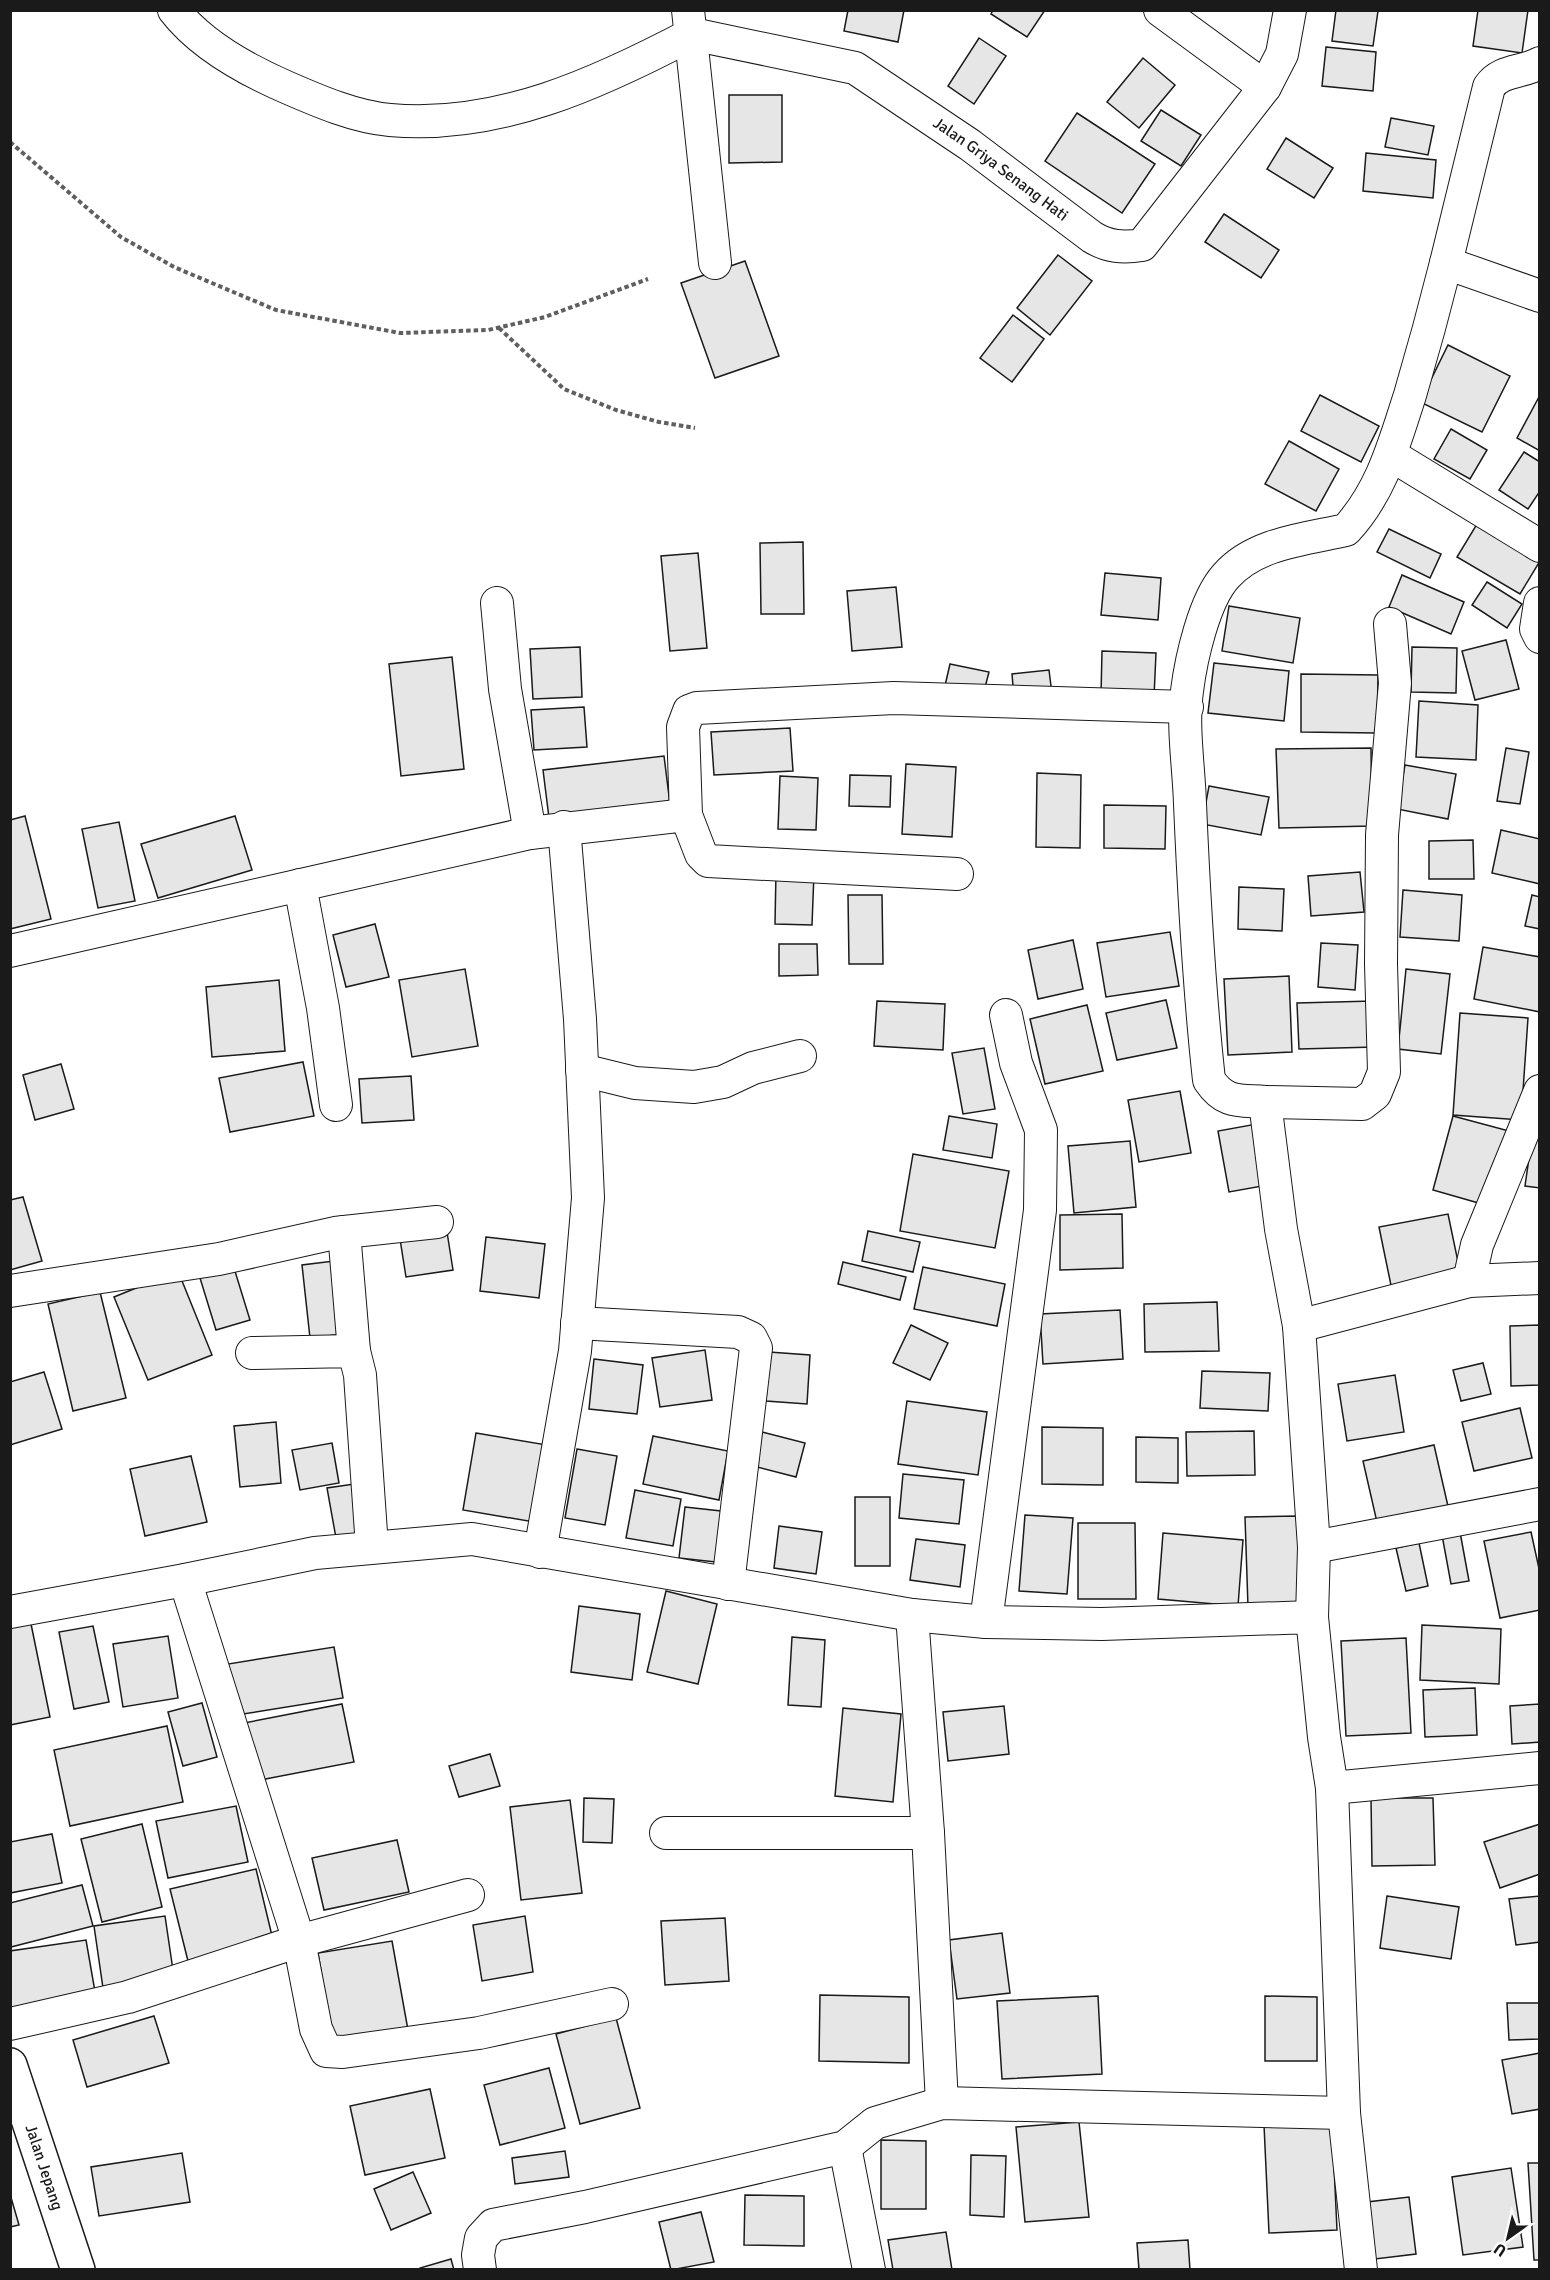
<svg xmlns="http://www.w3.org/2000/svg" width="1550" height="2280" viewBox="0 0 1550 2280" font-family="Signika,sans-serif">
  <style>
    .building { fill: #e6e6e6; stroke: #1a1a1a; stroke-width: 1.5 }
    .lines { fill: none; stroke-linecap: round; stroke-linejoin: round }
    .street-casing { stroke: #1a1a1a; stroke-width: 34 }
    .secondary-casing { stroke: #1a1a1a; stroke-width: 36 }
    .path { stroke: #5f5f5f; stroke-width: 4; stroke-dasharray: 4.5 3; stroke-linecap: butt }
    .street { stroke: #fff; stroke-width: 32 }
    .secondary { stroke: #fff; stroke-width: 33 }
    .labels { text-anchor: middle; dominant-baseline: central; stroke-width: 4.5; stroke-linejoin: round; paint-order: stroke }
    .street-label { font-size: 16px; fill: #1a1a1a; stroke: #fff }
  </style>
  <rect width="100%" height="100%" fill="#fff"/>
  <g class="building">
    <polygon points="848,10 904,10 898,42 844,31"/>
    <polygon points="993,10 1045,10 1027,37 991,14"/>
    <polygon points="1336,10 1378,11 1373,46 1332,41"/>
    <polygon points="1478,10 1528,10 1522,53 1473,46"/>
    <polygon points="979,38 1006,56 974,104 948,86"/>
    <polygon points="1326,47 1376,52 1373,91 1322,86"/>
    <polygon points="1143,58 1175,85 1139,128 1107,102"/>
    <polygon points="729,95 782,95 782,162 729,163"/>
    <polygon points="1161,110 1201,135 1181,166 1141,141"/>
    <polygon points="1077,113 1155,164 1122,213 1045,161"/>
    <polygon points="1391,118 1434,126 1428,155 1385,147"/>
    <polygon points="1286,138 1333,168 1314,198 1267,169"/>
    <polygon points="1366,153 1436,160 1433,198 1363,191"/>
    <polygon points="1224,214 1279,250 1261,278 1205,242"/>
    <polygon points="1058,255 1092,281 1050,335 1017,308"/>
    <polygon points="745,261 779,356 715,378 681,283"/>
    <polygon points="1013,315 1044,339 1012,382 980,358"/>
    <polygon points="1448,345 1510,376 1482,432 1420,402"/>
    <polygon points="1320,395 1379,426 1361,462 1301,431"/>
    <polygon points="1540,395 1540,451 1517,438"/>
    <polygon points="1451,429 1487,450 1470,479 1434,459"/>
    <polygon points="1289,441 1339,469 1316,511 1265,484"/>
    <polygon points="1524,452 1540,462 1540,491 1528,509 1499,490"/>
    <polygon points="1480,519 1540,561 1520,594 1457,557"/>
    <polygon points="1389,529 1441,554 1430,578 1377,552"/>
    <polygon points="803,542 804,614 761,614 760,543"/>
    <polygon points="698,553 707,648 670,651 661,556"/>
    <polygon points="1105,573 1161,578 1158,620 1101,615"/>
    <polygon points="1402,575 1464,602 1451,634 1389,607"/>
    <polygon points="1487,582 1522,604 1507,628 1472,605"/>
    <polygon points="896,587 902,647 852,651 847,591"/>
    <polygon points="1229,606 1300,618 1293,663 1222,651"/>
    <polygon points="1506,640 1519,689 1475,700 1462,651"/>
    <polygon points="580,647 582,697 533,699 530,649"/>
    <polygon points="1412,647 1457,648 1456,693 1411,692"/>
    <polygon points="1102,651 1156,653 1154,697 1101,695"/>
    <polygon points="452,657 464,769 401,776 389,664"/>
    <polygon points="1214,663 1289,671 1284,721 1208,713"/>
    <polygon points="950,664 989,672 982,699 944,690"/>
    <polygon points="1049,670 1052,694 1014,698 1012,674"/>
    <polygon points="1301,674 1378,675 1377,733 1301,732"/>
    <polygon points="1419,701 1478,705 1476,760 1416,757"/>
    <polygon points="584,707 587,747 534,750 531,710"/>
    <polygon points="790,728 793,771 714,775 711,732"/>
    <polygon points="1371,748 1372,826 1279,828 1276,749"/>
    <polygon points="1506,748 1529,752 1520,804 1497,801"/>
    <polygon points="664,756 670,804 549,818 543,770"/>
    <polygon points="906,764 956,767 952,837 902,834"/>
    <polygon points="1405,765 1456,774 1448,819 1397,809"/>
    <polygon points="1037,773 1081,775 1080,848 1036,847"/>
    <polygon points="850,775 891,776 890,807 849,806"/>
    <polygon points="780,776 818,778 816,830 778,829"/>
    <polygon points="1209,786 1269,797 1261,835 1202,824"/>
    <polygon points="1104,805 1166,806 1165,849 1104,848"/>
    <polygon points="25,816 51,919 10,929 10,820"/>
    <polygon points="235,816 252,870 158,898 141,844"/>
    <polygon points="119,822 135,901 98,908 82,829"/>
    <polygon points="1501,830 1540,839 1540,884 1492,873"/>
    <polygon points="1473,840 1474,879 1429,879 1429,841"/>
    <polygon points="776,872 814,873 812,925 775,924"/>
    <polygon points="1360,872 1364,912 1311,916 1308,876"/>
    <polygon points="1239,887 1284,889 1282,931 1238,929"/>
    <polygon points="1403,890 1462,895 1459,941 1400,937"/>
    <polygon points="848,895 882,895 883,964 849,964"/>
    <polygon points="1532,895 1540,897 1540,929 1525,926"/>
    <polygon points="375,924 389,977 346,987 333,935"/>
    <polygon points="1170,932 1179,986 1106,997 1097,943"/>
    <polygon points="1073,940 1083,989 1038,999 1028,950"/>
    <polygon points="1321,943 1358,945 1355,990 1318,987"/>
    <polygon points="779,944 817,944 818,975 779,976"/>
    <polygon points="1483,947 1540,957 1540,1012 1474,999"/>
    <polygon points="465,969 478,1046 412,1057 399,980"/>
    <polygon points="1406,969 1450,974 1441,1054 1398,1049"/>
    <polygon points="1289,976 1292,1052 1228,1055 1224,979"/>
    <polygon points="279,980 285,1051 212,1057 206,987"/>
    <polygon points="1166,1000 1177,1048 1117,1060 1106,1013"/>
    <polygon points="877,1001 945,1004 943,1050 874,1046"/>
    <polygon points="1373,1001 1375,1047 1299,1049 1297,1003"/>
    <polygon points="1087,1005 1103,1071 1045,1084 1030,1019"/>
    <polygon points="1460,1013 1528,1018 1521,1120 1453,1115"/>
    <polygon points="984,1048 995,1109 963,1114 952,1053"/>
    <polygon points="303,1062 314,1116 230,1132 219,1078"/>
    <polygon points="61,1064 74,1109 35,1120 23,1075"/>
    <polygon points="411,1076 414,1120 362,1123 359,1079"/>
    <polygon points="1180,1091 1191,1153 1139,1162 1128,1100"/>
    <polygon points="949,1116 997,1124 992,1158 943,1150"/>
    <polygon points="1453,1116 1509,1131 1489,1206 1433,1190"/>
    <polygon points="1262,1123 1274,1184 1229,1192 1218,1131"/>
    <polygon points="1532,1137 1540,1139 1540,1188 1525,1186"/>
    <polygon points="1130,1141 1136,1207 1074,1213 1068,1146"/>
    <polygon points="913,1154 1009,1171 995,1248 900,1231"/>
    <polygon points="23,1197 42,1261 10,1270 10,1200"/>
    <polygon points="1122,1214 1123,1268 1060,1270 1060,1215"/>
    <polygon points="1448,1214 1462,1281 1393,1295 1379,1227"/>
    <polygon points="868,1231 920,1242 913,1272 862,1261"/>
    <polygon points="447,1232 453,1270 406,1277 400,1239"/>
    <polygon points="486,1237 545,1244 539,1298 480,1291"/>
    <polygon points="342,1260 351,1333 310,1338 302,1265"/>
    <polygon points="843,1262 906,1277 900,1300 838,1284"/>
    <polygon points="923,1267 1005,1284 997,1326 914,1309"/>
    <polygon points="234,1268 250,1320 216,1330 200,1278"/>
    <polygon points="178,1271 212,1355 148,1380 114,1297"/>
    <polygon points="100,1292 126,1398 73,1411 48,1304"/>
    <polygon points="1217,1302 1219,1351 1145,1352 1144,1304"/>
    <polygon points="1120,1310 1123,1359 1043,1364 1040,1314"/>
    <polygon points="911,1325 948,1343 930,1380 893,1363"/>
    <polygon points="1540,1325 1540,1385 1511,1386 1510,1326"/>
    <polygon points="705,1350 712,1400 660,1407 652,1358"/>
    <polygon points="769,1352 810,1355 807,1404 766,1401"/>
    <polygon points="594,1359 643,1365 637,1414 589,1409"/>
    <polygon points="1483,1363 1491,1394 1461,1401 1453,1370"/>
    <polygon points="1202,1371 1270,1373 1268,1411 1200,1408"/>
    <polygon points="44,1372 62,1429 10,1445 10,1382"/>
    <polygon points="1395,1375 1404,1432 1347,1441 1338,1384"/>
    <polygon points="907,1401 987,1412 978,1475 898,1464"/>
    <polygon points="1520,1408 1532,1458 1474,1471 1462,1422"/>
    <polygon points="276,1422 281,1483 240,1487 234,1426"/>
    <polygon points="1042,1427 1103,1428 1103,1485 1042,1484"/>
    <polygon points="1254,1431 1255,1475 1187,1476 1186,1432"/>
    <polygon points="762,1432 805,1443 796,1477 753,1466"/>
    <polygon points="476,1433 547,1445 534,1522 463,1510"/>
    <polygon points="653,1436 728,1451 719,1500 643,1484"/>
    <polygon points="1136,1437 1178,1438 1178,1483 1136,1482"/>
    <polygon points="332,1443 339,1483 300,1490 292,1450"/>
    <polygon points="1434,1445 1450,1515 1379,1531 1363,1461"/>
    <polygon points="577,1449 617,1456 605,1525 565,1518"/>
    <polygon points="191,1456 207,1522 145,1536 130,1469"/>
    <polygon points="903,1474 964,1480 959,1524 899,1518"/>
    <polygon points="361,1483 370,1532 336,1538 327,1488"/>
    <polygon points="635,1490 681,1499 673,1546 626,1538"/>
    <rect x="855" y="1497" width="35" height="69"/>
    <polygon points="685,1507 730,1512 725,1563 679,1558"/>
    <polygon points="1025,1515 1073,1518 1067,1594 1019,1591"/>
    <polygon points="1297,1516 1300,1606 1248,1607 1245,1517"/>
    <polygon points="1078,1523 1135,1523 1136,1599 1078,1599"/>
    <polygon points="779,1526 822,1532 816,1574 774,1568"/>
    <polygon points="1460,1532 1469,1581 1451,1584 1442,1535"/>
    <polygon points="1531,1532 1540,1573 1540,1610 1500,1618 1484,1541"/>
    <polygon points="1163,1533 1243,1540 1238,1606 1158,1599"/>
    <polygon points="916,1539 965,1545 960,1587 910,1580"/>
    <polygon points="1419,1543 1428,1586 1406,1591 1396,1548"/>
    <polygon points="666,1591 717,1604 698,1684 647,1672"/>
    <polygon points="579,1606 640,1614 632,1680 571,1672"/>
    <polygon points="30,1619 50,1717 10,1725 10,1623"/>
    <polygon points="1422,1625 1501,1629 1499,1684 1420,1680"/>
    <polygon points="93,1626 109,1702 74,1709 59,1632"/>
    <polygon points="168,1636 178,1698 123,1707 113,1644"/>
    <polygon points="792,1637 825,1640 821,1707 788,1705"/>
    <polygon points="1406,1638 1411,1733 1346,1736 1341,1641"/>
    <polygon points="334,1647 343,1698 237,1715 228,1664"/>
    <polygon points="1475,1688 1477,1735 1425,1737 1423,1690"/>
    <polygon points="202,1703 217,1757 183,1766 168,1712"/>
    <polygon points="342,1704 354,1762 255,1781 244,1723"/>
    <polygon points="1540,1704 1540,1742 1512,1744 1510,1706"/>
    <polygon points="1004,1706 1009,1754 948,1761 943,1712"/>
    <polygon points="843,1708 901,1714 893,1802 835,1796"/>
    <polygon points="167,1726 183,1802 70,1826 54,1750"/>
    <polygon points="490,1754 500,1786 459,1797 449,1766"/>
    <polygon points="584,1798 614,1799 612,1843 583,1842"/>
    <polygon points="1371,1798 1433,1798 1435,1865 1372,1866"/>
    <polygon points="570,1800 582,1893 521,1900 510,1807"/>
    <polygon points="236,1806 248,1862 168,1878 156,1821"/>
    <polygon points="142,1824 162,1907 102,1922 81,1839"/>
    <polygon points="1540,1824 1540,1874 1500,1888 1484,1842"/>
    <polygon points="52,1834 62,1883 10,1893 10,1842"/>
    <polygon points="397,1840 409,1892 324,1910 312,1858"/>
    <polygon points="256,1869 273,1940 188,1961 170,1889"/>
    <polygon points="82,1885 93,1926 11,1947 10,1903"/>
    <polygon points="1387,1896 1459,1907 1451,1959 1380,1948"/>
    <polygon points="1540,1896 1540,1942 1516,1945 1509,1899"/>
    <polygon points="165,1916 174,1977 103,1988 94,1926"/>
    <polygon points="525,1916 533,1972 482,1981 473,1925"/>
    <polygon points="725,1918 729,1981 665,1985 661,1921"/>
    <polygon points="1002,1933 1010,1993 957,1999 949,1940"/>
    <polygon points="86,1940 97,2003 10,2016 10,1951"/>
    <polygon points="392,1941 408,2030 333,2042 318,1953"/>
    <polygon points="820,1995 909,1997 909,2063 819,2061"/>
    <polygon points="1098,1996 1102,2074 1002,2079 997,2001"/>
    <polygon points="1265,1996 1317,1997 1317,2061 1265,2061"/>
    <polygon points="1507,2003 1540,2003 1540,2039 1509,2040"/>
    <polygon points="154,2016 169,2063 87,2087 73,2040"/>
    <polygon points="616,2018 640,2108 580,2124 556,2034"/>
    <polygon points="1540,2053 1540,2109 1512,2114 1502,2060"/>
    <polygon points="549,2068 565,2128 500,2145 484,2085"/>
    <polygon points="430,2089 445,2158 365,2175 350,2106"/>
    <polygon points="1079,2122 1089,2217 1025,2222 1016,2127"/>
    <polygon points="1332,2123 1337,2230 1269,2233 1264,2125"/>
    <polygon points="881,2140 926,2141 926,2209 881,2209"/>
    <polygon points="565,2151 569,2177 515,2184 512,2158"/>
    <polygon points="182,2153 190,2202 99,2216 91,2167"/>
    <polygon points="971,2155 1006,2156 1004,2217 970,2215"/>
    <polygon points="1528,2163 1540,2163 1540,2260 1534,2260"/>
    <polygon points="1511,2168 1523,2247 1463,2255 1452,2177"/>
    <polygon points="413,2172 431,2213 391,2230 374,2189"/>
    <polygon points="10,2194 19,2225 10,2227"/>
    <polygon points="745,2195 804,2196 804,2246 744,2245"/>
    <polygon points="1409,2197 1416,2254 1375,2259 1367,2202"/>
    <polygon points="701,2212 714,2262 671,2270 659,2222"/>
    <polygon points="946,2232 952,2270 893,2270 888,2240"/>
    <polygon points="1188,2240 1190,2270 1139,2270 1137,2243"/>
    <polygon points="451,2259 454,2270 420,2270 420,2268"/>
  </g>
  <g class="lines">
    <defs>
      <g id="street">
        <path d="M174,10C201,45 247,70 286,87C318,101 355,117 390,120C497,130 599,83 692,34"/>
        <polyline points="688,10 715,263"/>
        <polyline points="1160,10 1265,87"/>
        <path id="s1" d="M692,34L855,68L970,145L1092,237C1108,247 1123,248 1142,245L1265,87L1282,54L1290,10"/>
        <path d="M1446,263L1489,87C1501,69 1523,73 1540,63"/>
        <polyline points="1391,455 1540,546"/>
        <polyline points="497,603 505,689 530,833"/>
        <polyline points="1540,603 1536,629 1540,637"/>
        <polyline points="686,815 683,727 689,711 697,708 894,698 1187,707"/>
        <polyline points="300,885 323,1008 336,1105"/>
        <polyline points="10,951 530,833 686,815 701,854 708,861 957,874"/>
        <polyline points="582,1070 635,1083 694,1087 723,1082 753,1068 800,1056"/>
        <polyline points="1265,1102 1362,1104 1375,1094 1384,1072 1381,964 1382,835 1395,683 1390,624"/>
        <polyline points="344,1232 354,1351"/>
        <polyline points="1469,1281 1477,1245 1540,1091"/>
        <polyline points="10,1291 219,1259 335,1233 437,1222"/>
        <polyline points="577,1323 738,1332 751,1338 756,1348 728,1584"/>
        <polyline points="1299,1326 1469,1281 1540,1278"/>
        <polyline points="252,1353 354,1351 360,1375 372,1547"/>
        <polyline points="1314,1547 1540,1504"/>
        <polyline points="540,1552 575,1351 588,1198 580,1019 564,827"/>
        <polyline points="185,1580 299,1941 316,2029 326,2051 343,2052 479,2033 612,2004"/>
        <polyline points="10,1612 185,1580 315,1553 472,1539 912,1615 986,1622 1102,1624 1312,1617 1324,1737 1332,1788 1540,1768"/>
        <polyline points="912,1615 928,1833 942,2103"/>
        <path d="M1312,1617L1314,1547L1299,1326L1281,1229L1265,1102C1239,1100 1225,1104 1209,1080C1199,989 1194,897 1190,804C1189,768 1182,727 1187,691C1191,659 1204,600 1226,576C1255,543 1306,539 1346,530C1382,491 1394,444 1410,395C1423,351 1435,307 1446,263L1540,296"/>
        <polyline points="986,1622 1040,1210 1041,1130 1016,1063 1006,1015"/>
        <polyline points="1332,1788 1344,2113 1361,2270"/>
        <polyline points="666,1833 928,1833"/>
        <polyline points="10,2024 128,1997 299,1941 468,1895"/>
        <polyline points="845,2147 869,2270"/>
        <polyline points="480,2270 478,2255 481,2238 493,2225 585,2207 845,2147 875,2123 942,2103 1344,2113"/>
      </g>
      <g id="secondary">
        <path id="s2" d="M10,2065L78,2270"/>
      </g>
    </defs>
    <use href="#street" class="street-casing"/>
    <use href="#secondary" class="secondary-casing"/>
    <g class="path">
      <polyline points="10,142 121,237 174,267 276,310 400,333 488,330 545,317 648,279"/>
      <polyline points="499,328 564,389 616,410 659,422 695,428"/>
    </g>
    <use href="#street" class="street"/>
    <use href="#secondary" class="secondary"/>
  </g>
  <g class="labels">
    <g class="street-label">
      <text stroke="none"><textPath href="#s1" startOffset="344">Jalan Griya Senang Hati</textPath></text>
      <text stroke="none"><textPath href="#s2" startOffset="108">Jalan Jepang</textPath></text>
    </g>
  </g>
  <rect width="1550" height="2280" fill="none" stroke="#1a1a1a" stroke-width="24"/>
  <g transform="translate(1508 2238) rotate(214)" stroke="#ffffff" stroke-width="4.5" paint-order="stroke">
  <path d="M0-4.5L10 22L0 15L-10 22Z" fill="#1a1a1a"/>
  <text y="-9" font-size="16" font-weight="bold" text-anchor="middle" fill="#1a1a1a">U</text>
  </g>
</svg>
